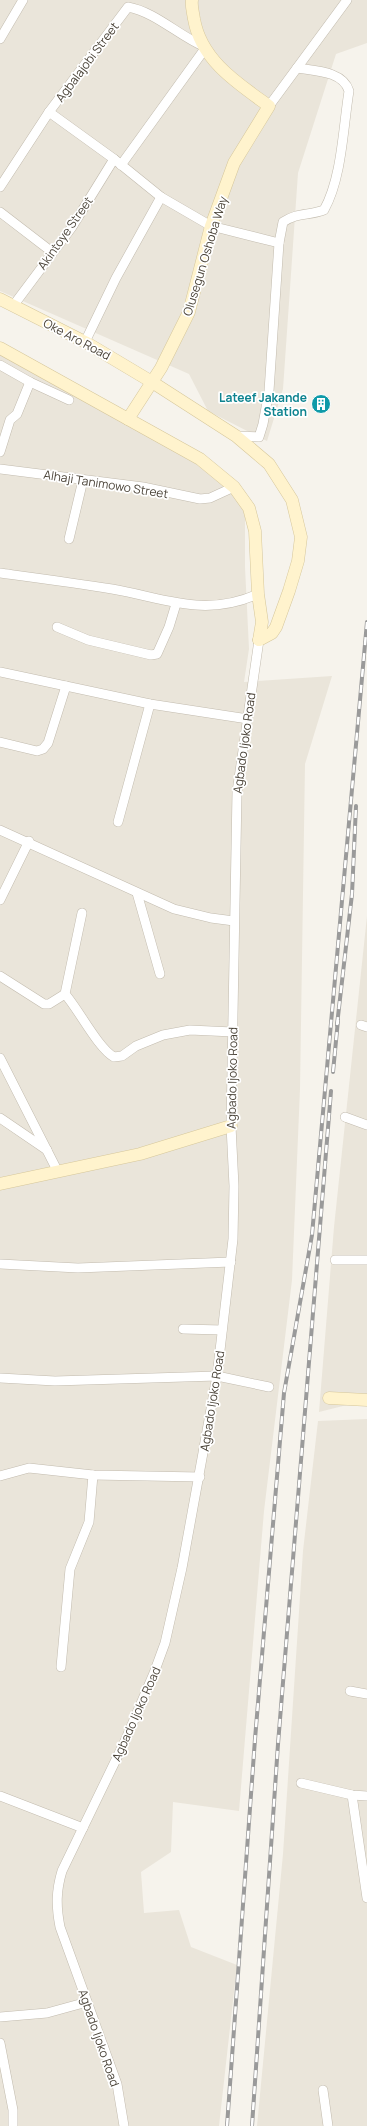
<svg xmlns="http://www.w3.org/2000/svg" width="367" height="2126" viewBox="0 0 367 2126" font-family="Manrope,sans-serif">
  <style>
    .residential { fill: #eae5da }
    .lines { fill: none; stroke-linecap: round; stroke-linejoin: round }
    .street-casing { stroke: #c2bbae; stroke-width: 10 }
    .secondary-casing { stroke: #d6c79b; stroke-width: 13 }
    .street { stroke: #fff; stroke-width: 9 }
    .secondary { stroke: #fff3cd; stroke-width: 12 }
    .rail-casing { stroke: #9a9a9a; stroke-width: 4 }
    .rail { stroke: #fff; stroke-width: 2.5; stroke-dasharray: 8; stroke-linecap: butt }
    .labels { text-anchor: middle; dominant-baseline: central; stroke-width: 3.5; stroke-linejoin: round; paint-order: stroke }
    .street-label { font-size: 12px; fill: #4b4439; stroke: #fff }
    .culture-label { font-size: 12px; font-weight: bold; fill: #0d838f; stroke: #fff; text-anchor: end }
  </style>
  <rect width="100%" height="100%" fill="#f6f3ec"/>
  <g class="residential">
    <polygon points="0,0 367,0 367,43 336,54 298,173 283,389 267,441 208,411 189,374 0,291"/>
    <polygon points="0,352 227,480 245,510 245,567 249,649 244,682 332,676 305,764 300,1089 292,1280 264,1511 239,1811 173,1802 171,1852 141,1872 144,1913 179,1910 191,1947 237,1965 219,2126 0,2126"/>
    <polygon points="367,916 367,1400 319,1412 334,1227"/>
    <polygon points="367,1419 367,2126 257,2126 283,1854 303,1551 318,1421"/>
  </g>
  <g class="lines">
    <defs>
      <g id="street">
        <polyline points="0,39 23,0"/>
        <polyline points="269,106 347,0"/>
        <polyline points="49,112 114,159 161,197 211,226 279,243"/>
        <polyline points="121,165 204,50"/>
        <path d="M0,187L49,112L128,7C155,12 178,35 203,46"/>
        <polyline points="0,212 52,252"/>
        <polyline points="13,306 72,227 114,159"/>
        <polyline points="85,342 116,278 161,197"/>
        <polyline points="0,365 30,382"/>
        <path d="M236,436L259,437L263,424L269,391L279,243L283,222C298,212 308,216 324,210C342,178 343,128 349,91C343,71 315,71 297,68"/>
        <polyline points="0,452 10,420 17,414 30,382 69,400"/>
        <polyline points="0,469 143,487 200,499 210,498 234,487"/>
        <polyline points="69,539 83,480"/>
        <path d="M0,573C37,578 75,583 112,589C165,598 204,618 258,594"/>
        <polyline points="57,627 88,640 151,655 157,654 169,627 176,604"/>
        <polyline points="0,672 150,704 248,719"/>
        <polyline points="0,742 37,751 43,749 48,743 66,686"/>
        <polyline points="118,822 150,704"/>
        <polyline points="0,830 174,909 211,918 234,921"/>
        <polyline points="137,893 160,974"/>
        <polyline points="0,900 29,841"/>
        <path d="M82,913L65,994C79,1010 98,1048 114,1057L122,1056L136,1046L163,1035L190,1030L233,1032"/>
        <polyline points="0,976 44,1004 49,1004 65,994"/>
        <polyline points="361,1025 367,1027"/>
        <polyline points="0,1058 58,1172"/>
        <polyline points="345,1117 367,1125"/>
        <polyline points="0,1118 47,1150"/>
        <polyline points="335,1260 367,1260"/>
        <polyline points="0,1264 78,1268 231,1262"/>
        <polyline points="183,1329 222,1330"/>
        <polyline points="0,1378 55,1381 217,1376 269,1387"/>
        <polyline points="0,1476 29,1468 93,1475 200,1477"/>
        <polyline points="61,1667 70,1569 89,1522 93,1475"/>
        <polyline points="350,1691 367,1694"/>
        <polyline points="301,1783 352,1795 367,1796"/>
        <polyline points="352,1795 367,1898"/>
        <polyline points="0,1796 83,1828"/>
        <polyline points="0,2017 47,2013 87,2002"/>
        <polyline points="0,2043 13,2110 13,2126"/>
        <polyline points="323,2090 328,2126"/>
        <path d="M124,2126L117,2084L60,1927C56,1906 56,1891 62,1871L125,1741L154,1673L165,1643L182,1568L217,1376L233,1239L234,1186L231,1126L237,792L259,640"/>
      </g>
      <g id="secondary">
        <polyline points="0,299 85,342 152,382 236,436 269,464 292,500 301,537 298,561 289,591 276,627 272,633 259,640"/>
        <polyline points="0,348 200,459 234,487 249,508 255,531 258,594 262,622 259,640"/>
        <path d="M128,419L161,368L189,312L211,226L234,163L269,106C237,83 201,60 194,19C193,12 191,6 192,0"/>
        <polyline points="0,1184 140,1154 231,1126"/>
        <polyline points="329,1398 367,1400"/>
      </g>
    </defs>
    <use href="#street" class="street-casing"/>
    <use href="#secondary" class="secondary-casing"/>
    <use href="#street" class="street"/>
    <use href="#secondary" class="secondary"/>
    <defs>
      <g id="rail">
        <polyline points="337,1025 352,894 356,806"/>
        <polyline points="333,1072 338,1020"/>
        <polyline points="227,2126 255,1739 284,1393 312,1235 367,622"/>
        <polyline points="252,2126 278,1744 331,1091"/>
      </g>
    </defs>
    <use href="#rail" class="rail-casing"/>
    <use href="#rail" class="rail"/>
  </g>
  <defs>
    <symbol id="building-disc" viewBox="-11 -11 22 22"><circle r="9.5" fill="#0f9aa8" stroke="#fff"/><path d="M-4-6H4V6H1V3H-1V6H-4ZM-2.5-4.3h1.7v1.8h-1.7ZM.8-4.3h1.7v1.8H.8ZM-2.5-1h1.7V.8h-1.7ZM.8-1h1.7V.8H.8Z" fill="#fff"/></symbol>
  </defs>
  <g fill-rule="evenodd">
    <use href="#building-disc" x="310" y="393" width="22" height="22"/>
  </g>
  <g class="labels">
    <g class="street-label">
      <text transform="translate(87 62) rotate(-53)">Agbalajobi Street</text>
      <text transform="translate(65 233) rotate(-55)">Akintoye Street</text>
      <text transform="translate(205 256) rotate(-73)">Olusegun Oshoba Way</text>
      <text transform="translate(77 339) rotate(28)">Oke Aro Road</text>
      <text transform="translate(106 484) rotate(9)">Alhaji Tanimowo Street</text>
      <text transform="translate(244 743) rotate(-82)">Agbado Ijoko Road</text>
      <text transform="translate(232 1078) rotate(-89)">Agbado Ijoko Road</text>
      <text transform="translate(212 1401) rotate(-81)">Agbado Ijoko Road</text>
      <text transform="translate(136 1714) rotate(-66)">Agbado Ijoko Road</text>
      <text transform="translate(99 2038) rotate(71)">Agbado Ijoko Road</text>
    </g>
    <g class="culture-label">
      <text x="307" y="397">Lateef Jakande<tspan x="307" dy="14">Station</tspan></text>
    </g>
  </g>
</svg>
